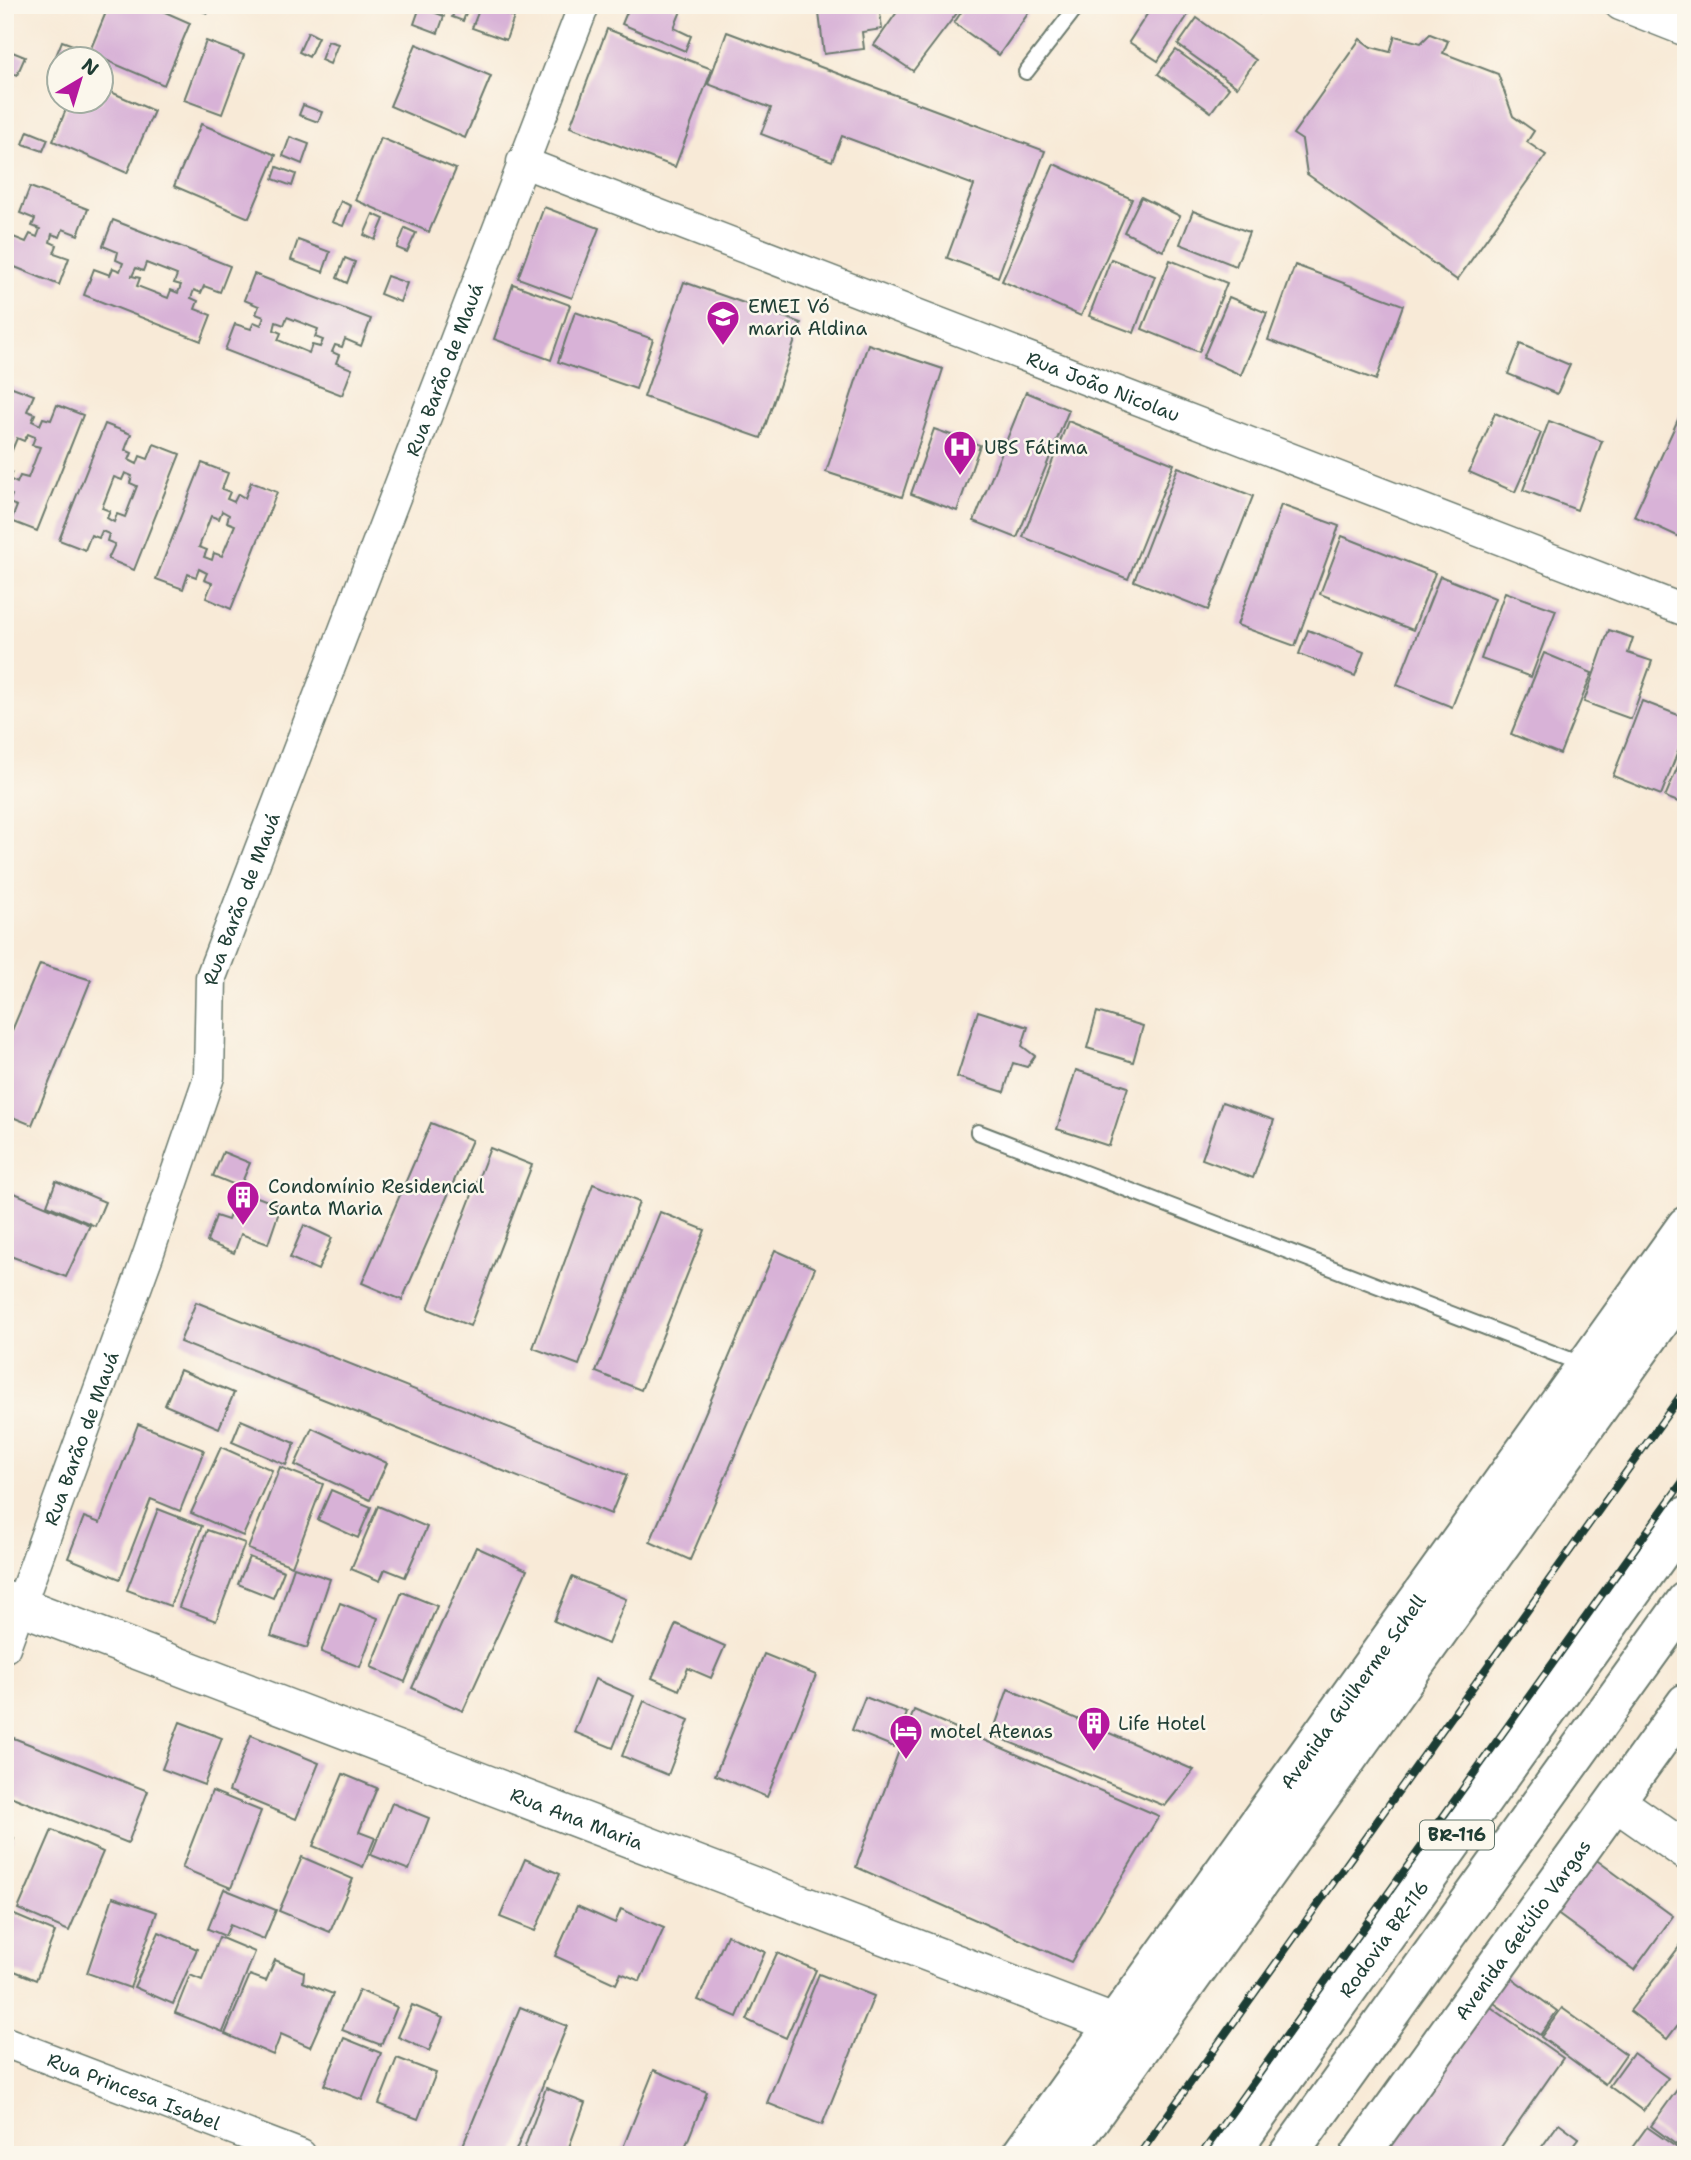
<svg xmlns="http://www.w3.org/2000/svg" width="1691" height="2160" viewBox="0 0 1691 2160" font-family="'Shantell Sans',sans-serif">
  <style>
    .building { fill: #d8b2d7; fill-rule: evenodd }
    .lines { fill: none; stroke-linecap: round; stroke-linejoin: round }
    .service-casing { stroke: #6b7a6d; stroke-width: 18 }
    .minor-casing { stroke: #6b7a6d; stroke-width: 33 }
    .tertiary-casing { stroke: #6b7a6d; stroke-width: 40 }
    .secondary-casing { stroke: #6b7a6d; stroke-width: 42 }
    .primary-casing { stroke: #6b7a6d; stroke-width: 42 }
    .motorway-casing { stroke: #6b7a6d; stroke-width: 42 }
    .service { stroke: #fff; stroke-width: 14 }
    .minor { stroke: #fff; stroke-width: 30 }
    .tertiary { stroke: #fff; stroke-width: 37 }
    .secondary { stroke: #fff; stroke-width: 38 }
    .primary { stroke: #fff; stroke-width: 38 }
    .motorway { stroke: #fff; stroke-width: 38 }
    .rail-casing { stroke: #1f3d34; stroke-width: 8 }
    .rail { stroke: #fbf7ec; stroke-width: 5; stroke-dasharray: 16; stroke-linecap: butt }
    .labels { text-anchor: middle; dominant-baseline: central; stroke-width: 5; stroke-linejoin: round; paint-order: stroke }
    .shield { fill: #fbf7ec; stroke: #61756b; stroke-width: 2 }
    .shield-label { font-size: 18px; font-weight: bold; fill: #1f3d34 }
    .poi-label { font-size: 19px; fill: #1f3d34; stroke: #fbf7ec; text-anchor: start }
    .street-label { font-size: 19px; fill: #1f3d34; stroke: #fbf7ec }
  </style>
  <rect width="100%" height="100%" fill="#fbf7ec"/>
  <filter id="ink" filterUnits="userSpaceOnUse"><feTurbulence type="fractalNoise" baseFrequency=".0143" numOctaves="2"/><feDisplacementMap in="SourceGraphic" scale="14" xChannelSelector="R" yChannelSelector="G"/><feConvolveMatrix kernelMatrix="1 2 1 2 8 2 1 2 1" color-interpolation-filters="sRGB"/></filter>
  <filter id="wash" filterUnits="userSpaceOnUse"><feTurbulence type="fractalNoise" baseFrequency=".00686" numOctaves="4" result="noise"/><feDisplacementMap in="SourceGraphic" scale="28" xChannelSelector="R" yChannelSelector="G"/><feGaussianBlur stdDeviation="1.57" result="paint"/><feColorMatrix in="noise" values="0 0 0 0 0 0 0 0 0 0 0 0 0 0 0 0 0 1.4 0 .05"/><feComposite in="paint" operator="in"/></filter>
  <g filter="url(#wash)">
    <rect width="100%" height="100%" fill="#f8ead7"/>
    <g id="blocks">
      <g class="building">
        <polygon points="109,5 149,5 190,23 164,85 89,53"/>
        <polygon points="187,5 209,5 207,13"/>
        <polygon points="457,5 469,5 463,21 452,17"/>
        <polygon points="481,5 514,17 506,40 472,28"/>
        <polygon points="630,5 669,5 681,11 674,28 691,36 685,51 622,24"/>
        <polygon points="818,5 879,5 882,29 862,32 864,49 824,54"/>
        <polygon points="902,5 963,5 913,71 874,45"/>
        <polygon points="966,5 1034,5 999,55 954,23"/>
        <polygon points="1153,5 1174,5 1188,15 1158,61 1129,42"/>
        <polygon points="1248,5 1264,5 1259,13"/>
        <polygon points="420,7 444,16 438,33 414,24"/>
        <polygon points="1197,18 1256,60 1237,87 1178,45"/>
        <polygon points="607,29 712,69 675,167 570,127"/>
        <polygon points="308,32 318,37 309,57 299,52"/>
        <polygon points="727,32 1045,151 998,277 947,258 974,185 842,136 832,161 761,134 771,108 708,84"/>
        <polygon points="1430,34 1448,41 1443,53 1498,74 1513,116 1534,131 1527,142 1546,155 1457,280 1307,174 1302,140 1293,134 1360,39 1371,47 1390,52 1395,36 1421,43"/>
        <polygon points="62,41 84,49 80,60 65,60 56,56"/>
        <polygon points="206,41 244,55 222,114 184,100"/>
        <polygon points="328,41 338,44 330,64 321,60"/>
        <polygon points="416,44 491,76 465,138 390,106"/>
        <polygon points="5,49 25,57 17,75 5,71"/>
        <polygon points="1176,50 1229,88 1211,112 1158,74"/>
        <polygon points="5,85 12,88 8,99 5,98"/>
        <polygon points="102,88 154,111 127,173 53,141 69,102 102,102"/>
        <polygon points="303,105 322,112 318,122 299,115"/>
        <polygon points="201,124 276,155 249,218 174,186"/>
        <polygon points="28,131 48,139 43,151 23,144"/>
        <polygon points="290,137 309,144 302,164 283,156"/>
        <polygon points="381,138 456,169 429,232 355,200"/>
        <polygon points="1054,164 1132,199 1081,316 1002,281"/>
        <polygon points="277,167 296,174 292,186 273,179"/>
        <polygon points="30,187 88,209 78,235 63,229 60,237 52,234 50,242 57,245 54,253 69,258 59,285 5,263 5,251 11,236 26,242 30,234 37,237 40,229 32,226 35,219 20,213"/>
        <polygon points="1141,197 1180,216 1163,251 1124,232"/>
        <polygon points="341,201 351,206 343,226 332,222"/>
        <polygon points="544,207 599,228 572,298 518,278"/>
        <polygon points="1193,211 1249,232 1236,266 1180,244"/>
        <polygon points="373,214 384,219 375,240 364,235"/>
        <path d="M113,220L230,266L220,292L204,286L201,293L194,290L191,298L198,301L195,309L211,315L201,341L84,295L94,269L110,275L113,268L120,271L123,263L116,260L118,252L103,246ZM146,263L177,275L174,283L181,285L178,293L171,290L168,298L137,286L140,278L132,276L136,268L143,271Z"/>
        <polygon points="405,228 416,233 407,252 397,248"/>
        <polygon points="298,240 330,252 323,272 291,260"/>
        <polygon points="345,258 355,262 347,283 337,278"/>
        <polygon points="1111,259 1155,276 1134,333 1089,316"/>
        <polygon points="1170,260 1227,283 1199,352 1142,329"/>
        <polygon points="1295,265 1403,305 1376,380 1268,340"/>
        <path d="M254,274L371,319L361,346L345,339L342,347L335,345L332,352L339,355L336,363L352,369L342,395L225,350L235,324L251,329L254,322L261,325L264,317L256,314L259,306L244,300ZM287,317L318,329L315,337L323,340L320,347L312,345L309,353L278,340L281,333L274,330L276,322L284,325Z"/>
        <polygon points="387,276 407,283 400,302 380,294"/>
        <polygon points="684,282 801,323 761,438 644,397"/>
        <polygon points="513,284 570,305 551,360 494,339"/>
        <polygon points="1229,297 1267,313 1241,375 1203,358"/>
        <polygon points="575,312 653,339 636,389 558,362"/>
        <polygon points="868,344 943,369 902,497 826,472"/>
        <polygon points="1520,344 1570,365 1557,394 1508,374"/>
        <polygon points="7,385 34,395 27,411 35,414 32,421 40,425 43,418 51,420 57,405 83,415 37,531 11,521 17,506 9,503 12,495 5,492 5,469 12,472 9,479 17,483 20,476 28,478 40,447 32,445 35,437 28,434 24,441 17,438 5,467 5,391"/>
        <polygon points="1026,392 1069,410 1017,538 974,521"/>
        <polygon points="1686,402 1686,540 1634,516"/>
        <polygon points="1495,413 1541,433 1515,492 1469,472"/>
        <polygon points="1068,421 1174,464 1128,579 1023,537"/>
        <polygon points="1549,421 1602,441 1577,510 1523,490"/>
        <path d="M105,424L131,434L125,450L132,453L129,460L137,464L140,456L148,459L154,444L180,454L134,570L108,559L115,544L107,541L109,534L102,531L99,538L91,535L85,550L59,540ZM125,473L132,476L130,483L137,486L125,517L117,514L114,522L107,518L110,511L102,508L114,477L122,480Z"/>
        <polygon points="934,429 980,445 957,511 911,494"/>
        <path d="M202,463L228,473L222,489L230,492L227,499L234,502L238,494L245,498L251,482L277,492L231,609L206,598L212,583L204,580L207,573L199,569L196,577L188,574L183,589L156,579ZM222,511L229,515L227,522L235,525L222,556L214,553L212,560L204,557L207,550L199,547L211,516L219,519Z"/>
        <polygon points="1178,467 1253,496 1208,610 1134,581"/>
        <polygon points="1281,505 1339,526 1295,646 1237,625"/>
        <polygon points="1342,536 1435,573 1413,630 1320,594"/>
        <polygon points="1440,576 1495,598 1452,707 1397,685"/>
        <polygon points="1505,592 1556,610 1531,677 1481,659"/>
        <polygon points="1308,630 1364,652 1355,676 1299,654"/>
        <polygon points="1609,630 1633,638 1628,653 1652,661 1631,719 1584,702"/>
        <polygon points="1544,653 1592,673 1560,754 1511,734"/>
        <polygon points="1642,701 1686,718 1686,731 1661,795 1613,776"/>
        <polygon points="1686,747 1686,805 1665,797"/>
        <polygon points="40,964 91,980 32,1125 5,1114 5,1047"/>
        <polygon points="978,1011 1028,1027 1022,1046 1035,1056 1027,1067 1013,1063 1004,1092 957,1077"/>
        <polygon points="1097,1012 1143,1026 1133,1062 1087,1048"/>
        <polygon points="1076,1070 1128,1087 1109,1146 1057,1129"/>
        <polygon points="1222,1102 1274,1120 1253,1178 1202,1159"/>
        <polygon points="431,1123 472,1140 402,1300 362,1283"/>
        <polygon points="490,1148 532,1165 470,1326 428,1309"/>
        <polygon points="223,1152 250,1163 240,1187 213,1176"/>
        <polygon points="56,1181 105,1202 95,1226 47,1205"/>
        <polygon points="593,1184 639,1202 579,1365 533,1348"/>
        <polygon points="5,1189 90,1225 66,1277 5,1254"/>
        <polygon points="239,1190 281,1206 268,1244 241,1234 234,1253 207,1242 216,1216 228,1220"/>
        <polygon points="660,1212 705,1230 641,1390 596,1372"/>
        <polygon points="304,1225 332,1238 318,1270 290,1258"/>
        <polygon points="775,1250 815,1268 690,1560 650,1542"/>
        <polygon points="196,1302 627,1475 611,1514 180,1342"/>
        <polygon points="180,1370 234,1393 219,1428 165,1405"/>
        <polygon points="241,1420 295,1443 286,1465 232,1442"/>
        <polygon points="138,1424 204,1450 180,1511 151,1499 120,1579 68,1558 84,1517 100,1523"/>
        <polygon points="312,1428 387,1463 370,1500 295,1465"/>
        <polygon points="221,1447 272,1470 243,1536 191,1513"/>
        <polygon points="280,1467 323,1484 292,1566 248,1549"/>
        <polygon points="331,1490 371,1507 358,1538 318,1520"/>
        <polygon points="378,1506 427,1527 405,1577 385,1569 380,1581 351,1569"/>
        <polygon points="158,1509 202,1526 170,1606 127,1590"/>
        <polygon points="207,1530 245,1543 216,1621 179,1607"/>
        <polygon points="476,1547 527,1570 463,1711 412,1688"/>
        <polygon points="249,1557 284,1571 273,1598 238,1584"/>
        <polygon points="294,1567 330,1579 307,1648 271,1636"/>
        <polygon points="572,1577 626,1599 608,1644 554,1621"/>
        <polygon points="402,1592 437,1606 405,1682 371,1667"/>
        <polygon points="340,1603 378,1618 360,1667 321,1652"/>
        <polygon points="676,1624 725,1646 711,1678 688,1668 679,1690 652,1678"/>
        <polygon points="764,1654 816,1675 767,1797 715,1775"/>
        <polygon points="595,1679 634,1696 613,1748 574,1732"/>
        <polygon points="1008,1689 1194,1770 1165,1806 992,1735"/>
        <polygon points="865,1697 907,1713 894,1747 852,1730"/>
        <polygon points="644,1701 689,1720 668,1775 622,1756"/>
        <polygon points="914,1710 1159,1816 1071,1962 856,1867"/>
        <polygon points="180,1722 222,1738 204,1785 162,1769"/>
        <polygon points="6,1735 148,1791 128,1843 5,1794"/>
        <polygon points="251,1735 319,1763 296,1819 229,1791"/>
        <polygon points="343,1774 377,1788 359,1832 375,1838 363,1867 313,1846"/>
        <polygon points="212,1791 261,1811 231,1888 182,1868"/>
        <polygon points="392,1803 429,1818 409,1870 371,1855"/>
        <polygon points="52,1830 103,1852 69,1931 18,1909"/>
        <polygon points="5,1834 14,1839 5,1860"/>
        <polygon points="1591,1856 1673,1916 1634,1970 1552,1910"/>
        <polygon points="302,1857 353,1879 330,1932 279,1911"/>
        <polygon points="525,1859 560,1874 535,1931 500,1917"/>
        <polygon points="224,1889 276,1910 264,1939 230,1925 225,1936 208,1929"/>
        <polygon points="113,1897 157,1912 130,1988 87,1973"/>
        <polygon points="577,1906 615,1923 621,1909 664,1928 640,1981 621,1973 616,1984 555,1956"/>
        <polygon points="5,1911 55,1932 36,1980 5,1967"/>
        <polygon points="159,1932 197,1949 173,2004 134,1987"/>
        <polygon points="727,1935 765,1952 737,2017 698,2000"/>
        <polygon points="219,1937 255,1952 223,2032 175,2013 190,1975 202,1980"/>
        <polygon points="1686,1938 1686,2014 1667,2039 1630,2011"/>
        <polygon points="777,1953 816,1970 786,2038 747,2020"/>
        <polygon points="275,1960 304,1972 303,1982 333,1994 310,2047 281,2034 273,2055 225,2034 250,1975 266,1981"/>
        <polygon points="819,1974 874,1996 822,2125 767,2103"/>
        <polygon points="1506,1974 1557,2011 1540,2035 1488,1999"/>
        <polygon points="359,1990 397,2007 381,2045 342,2030"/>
        <polygon points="1485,2003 1563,2058 1499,2150 1506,2155 1378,2155"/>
        <polygon points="412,2005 443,2018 429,2051 398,2037"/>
        <polygon points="520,2007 567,2026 514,2155 459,2155"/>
        <polygon points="1562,2008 1626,2054 1605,2084 1541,2037"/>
        <polygon points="344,2038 381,2053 362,2100 324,2085"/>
        <polygon points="1633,2053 1668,2078 1643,2111 1609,2086"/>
        <polygon points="397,2058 436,2073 418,2119 379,2104"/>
        <polygon points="654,2070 707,2092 682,2155 620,2155"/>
        <polygon points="1684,2080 1686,2082 1686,2152 1651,2126"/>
        <polygon points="546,2088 585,2103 568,2150 574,2153 573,2155 522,2155"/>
        <polygon points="1559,2123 1579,2138 1566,2155 1536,2155"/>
        <polygon points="1647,2127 1683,2152 1681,2155 1639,2155 1631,2149"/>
      </g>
    </g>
  </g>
  <g filter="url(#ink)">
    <use href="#blocks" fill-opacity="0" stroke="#6b7a6d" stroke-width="2"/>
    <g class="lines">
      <defs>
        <g id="service">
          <polyline points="1026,72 1078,5"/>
          <polyline points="978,1132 1584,1365"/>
        </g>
        <g id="minor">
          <polyline points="1620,5 1686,31"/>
          <path id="s1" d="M522,162L1686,611"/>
          <path id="s2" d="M5,1647L148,1255L209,1077L211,977L584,5"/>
          <path id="s3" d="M5,2042L301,2155"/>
        </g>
        <g id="tertiary">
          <path id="s4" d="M5,1600L1144,2035"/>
          <polyline points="1616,1802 1686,1851"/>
        </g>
        <g id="secondary">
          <path id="s5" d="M1021,2155L1686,1226"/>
          <polyline points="1064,2155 1686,1285"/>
        </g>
        <g id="primary">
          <path id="s6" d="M1360,2155L1686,1703"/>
        </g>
        <g id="motorway">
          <path id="s7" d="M1229,2155L1686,1516"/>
          <polyline points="1288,2155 1686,1601"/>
        </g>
      </defs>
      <use href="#service" class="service-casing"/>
      <use href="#minor" class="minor-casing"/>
      <use href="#tertiary" class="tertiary-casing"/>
      <use href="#secondary" class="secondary-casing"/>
      <use href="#primary" class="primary-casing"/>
      <use href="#motorway" class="motorway-casing"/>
      <use href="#service" class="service"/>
      <use href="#minor" class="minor"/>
      <use href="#tertiary" class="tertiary"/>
      <use href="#secondary" class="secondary"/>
      <use href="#primary" class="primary"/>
      <use href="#motorway" class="motorway"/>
      <defs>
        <g id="rail">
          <polyline points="1139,2155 1686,1388"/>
          <polyline points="1201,2155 1686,1477"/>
        </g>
      </defs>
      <use href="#rail" class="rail-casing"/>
      <use href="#rail" class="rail"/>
    </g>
  </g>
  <defs>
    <symbol id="school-pin" viewBox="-11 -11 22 30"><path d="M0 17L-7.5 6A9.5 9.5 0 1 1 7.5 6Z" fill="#b5179e" stroke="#fbf7ec"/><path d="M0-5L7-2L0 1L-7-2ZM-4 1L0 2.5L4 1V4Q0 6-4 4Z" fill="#fff"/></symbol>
    <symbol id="hospital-pin" viewBox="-11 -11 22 30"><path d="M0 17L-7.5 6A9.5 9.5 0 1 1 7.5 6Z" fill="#b5179e" stroke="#fbf7ec"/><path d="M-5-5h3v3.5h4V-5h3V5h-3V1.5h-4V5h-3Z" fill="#fff"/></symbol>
    <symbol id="building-pin" viewBox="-11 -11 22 30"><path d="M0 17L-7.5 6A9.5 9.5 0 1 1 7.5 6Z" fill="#b5179e" stroke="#fbf7ec"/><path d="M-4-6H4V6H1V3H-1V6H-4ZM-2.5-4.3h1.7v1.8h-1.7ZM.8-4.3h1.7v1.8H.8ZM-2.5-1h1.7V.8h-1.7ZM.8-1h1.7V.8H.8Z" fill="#fff"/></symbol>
    <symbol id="hotel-pin" viewBox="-11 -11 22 30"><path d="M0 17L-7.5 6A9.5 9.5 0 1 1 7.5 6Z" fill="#b5179e" stroke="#fbf7ec"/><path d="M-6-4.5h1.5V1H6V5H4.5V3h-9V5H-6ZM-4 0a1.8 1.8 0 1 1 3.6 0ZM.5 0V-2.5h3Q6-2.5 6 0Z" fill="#fff"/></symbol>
  </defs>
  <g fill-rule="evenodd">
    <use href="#school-pin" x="704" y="298" width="38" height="52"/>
    <use href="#hospital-pin" x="941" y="428" width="38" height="52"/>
    <use href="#building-pin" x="224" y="1178" width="38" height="52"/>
    <use href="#building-pin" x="1075" y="1704" width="38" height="52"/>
    <use href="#hotel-pin" x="887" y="1712" width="38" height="52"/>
  </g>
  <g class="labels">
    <rect class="shield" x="1420" y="1820.5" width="74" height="29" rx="5"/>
    <g class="shield-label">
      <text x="1457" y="1835">BR-116</text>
    </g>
    <g class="poi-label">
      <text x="748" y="306">EMEI Vó<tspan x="748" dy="22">maria Aldina</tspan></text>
      <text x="984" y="447">UBS Fátima</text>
      <text x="268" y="1186">Condomínio Residencial<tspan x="268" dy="22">Santa Maria</tspan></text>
      <text x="1118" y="1723">Life Hotel</text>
      <text x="930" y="1731">motel Atenas</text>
    </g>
    <g class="street-label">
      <text stroke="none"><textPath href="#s2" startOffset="1356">Rua Barão de Mauá</textPath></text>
      <text stroke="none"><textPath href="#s1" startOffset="623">Rua João Nicolau</textPath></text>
      <text stroke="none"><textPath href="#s2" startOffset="789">Rua Barão de Mauá</textPath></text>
      <text stroke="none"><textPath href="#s2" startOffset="222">Rua Barão de Mauá</textPath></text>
      <text stroke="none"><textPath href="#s5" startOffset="570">Avenida Guilherme Schell</textPath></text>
      <text stroke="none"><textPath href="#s4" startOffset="612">Rua Ana Maria</textPath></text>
      <text stroke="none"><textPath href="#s6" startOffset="278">Avenida Getúlio Vargas</textPath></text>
      <text stroke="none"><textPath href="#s7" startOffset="266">Rodovia BR-116</textPath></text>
      <text stroke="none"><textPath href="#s3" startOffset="138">Rua Princesa Isabel</textPath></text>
    </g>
  </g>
  <rect width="1691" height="2160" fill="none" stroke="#fbf7ec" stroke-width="28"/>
  <g transform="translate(80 80) rotate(38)"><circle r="33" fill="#fbf7ec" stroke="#a3ada2" stroke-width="2"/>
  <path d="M0-5L12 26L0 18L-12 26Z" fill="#b5179e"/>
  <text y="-10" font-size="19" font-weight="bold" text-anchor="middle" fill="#1f3d34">N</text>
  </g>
</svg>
